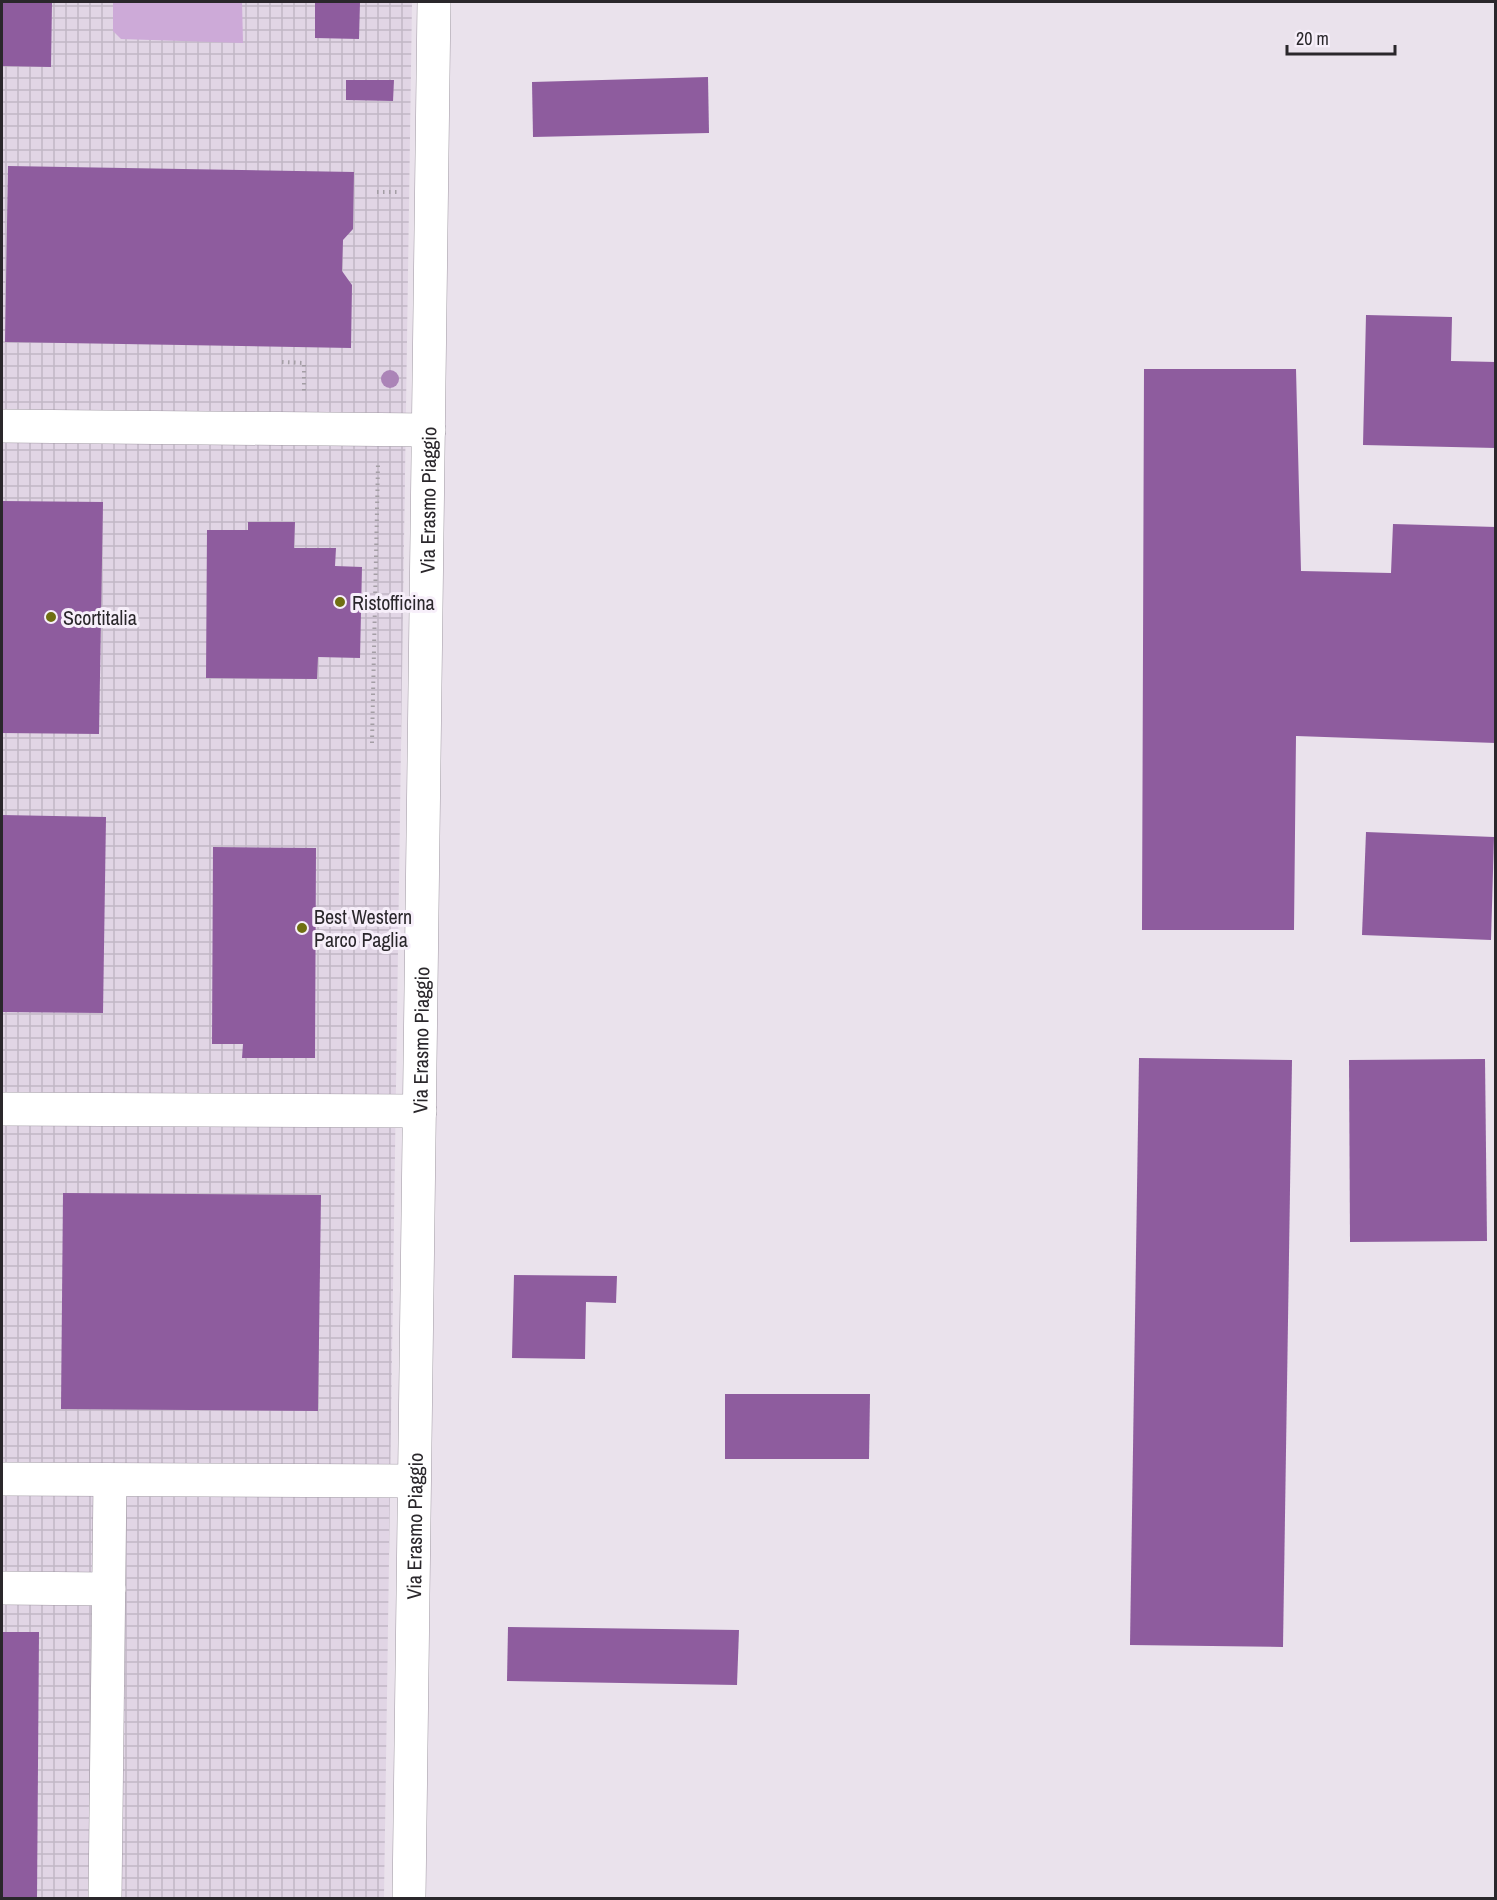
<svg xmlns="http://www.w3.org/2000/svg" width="1497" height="1900" viewBox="0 0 1497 1900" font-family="'Archivo Narrow',sans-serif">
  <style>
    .industrial { fill: url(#industrial-grid) }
    .grass { fill: #cdaad8 }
    .building { fill: #8e5c9e }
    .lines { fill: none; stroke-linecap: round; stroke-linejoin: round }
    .minor-casing { stroke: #a099a3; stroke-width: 34 }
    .path { stroke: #a49ea5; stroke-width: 4; stroke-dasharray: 1.5 4.5; stroke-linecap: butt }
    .minor { stroke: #fff; stroke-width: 33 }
    .tree { fill: #ab84b7 }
    .poi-dot { fill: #6f6f12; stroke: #f7effa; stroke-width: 2 }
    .labels { text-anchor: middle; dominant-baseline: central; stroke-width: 6; stroke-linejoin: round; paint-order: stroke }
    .street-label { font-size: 20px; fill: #2a272b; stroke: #f7effa }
    .poi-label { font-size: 20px; fill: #2a272b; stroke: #f7effa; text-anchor: start }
  </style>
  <defs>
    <pattern id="industrial-grid" width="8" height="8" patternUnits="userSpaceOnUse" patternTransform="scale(1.5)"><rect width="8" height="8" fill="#e1d5e5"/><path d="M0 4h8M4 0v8" fill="none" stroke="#c1b7c5"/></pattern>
  </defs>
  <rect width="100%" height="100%" fill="#eae2ec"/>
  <polygon class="industrial" points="2,2 412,2 384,1898 2,1898"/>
  <polygon class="grass" points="113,2 242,2 243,43 121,39 113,31"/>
  <g class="building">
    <polygon points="2,2 52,2 51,67 2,66"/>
    <polygon points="315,2 360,2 359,39 315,38"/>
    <polygon points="708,77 709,133 533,137 532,82"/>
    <polygon points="346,80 394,80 393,101 346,100"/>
    <polygon points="8,166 354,172 353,229 343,240 342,271 352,285 351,348 5,342"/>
    <polygon points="1366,315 1452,317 1451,361 1496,362 1496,448 1363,445"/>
    <polygon points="1144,369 1296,369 1301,571 1391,573 1393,524 1496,527 1496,743 1296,736 1294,930 1142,930"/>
    <polygon points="2,501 103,502 99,734 2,733"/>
    <polygon points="248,522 295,522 294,548 336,548 335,566 362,567 360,658 318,657 317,679 206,678 207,530 248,530"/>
    <polygon points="2,815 106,817 103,1013 2,1012"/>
    <polygon points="1366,832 1494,837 1491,940 1362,935"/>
    <polygon points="213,847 316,848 315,1058 242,1058 243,1044 212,1044"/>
    <polygon points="1139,1058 1292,1060 1283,1647 1130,1645"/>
    <polygon points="1485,1059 1487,1241 1350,1242 1349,1060"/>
    <polygon points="63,1193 321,1195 318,1411 61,1409"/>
    <polygon points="514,1275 617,1276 616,1303 586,1302 585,1359 512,1358"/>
    <polygon points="725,1394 870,1394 869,1459 725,1459"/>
    <polygon points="508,1627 739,1630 737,1685 507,1681"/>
    <polygon points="2,1632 39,1632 37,1898 2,1898"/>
  </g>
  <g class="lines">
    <defs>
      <g id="minor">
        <polyline points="2,426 429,430"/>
        <polyline points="2,1109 420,1111"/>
        <polyline points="2,1479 413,1481"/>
        <polyline points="2,1588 109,1589"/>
        <polyline points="105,1898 110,1481"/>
        <path id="s1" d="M409,1898L434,2"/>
      </g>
    </defs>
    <use href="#minor" class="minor-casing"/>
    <g class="path">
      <polyline points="377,192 397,192"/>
      <polyline points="282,362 304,363 304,394"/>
      <polyline points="372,743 378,463"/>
    </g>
    <use href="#minor" class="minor"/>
  </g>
  <circle class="tree" cx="390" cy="379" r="9"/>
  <g class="poi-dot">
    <circle cx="340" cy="602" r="6"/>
    <circle cx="51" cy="617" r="6"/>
    <circle cx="302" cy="928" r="6"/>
  </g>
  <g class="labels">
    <g class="street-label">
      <text stroke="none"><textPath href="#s1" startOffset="1398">Via Erasmo Piaggio</textPath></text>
      <text stroke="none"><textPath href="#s1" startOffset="858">Via Erasmo Piaggio</textPath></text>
      <text stroke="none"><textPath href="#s1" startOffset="372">Via Erasmo Piaggio</textPath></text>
    </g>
    <g class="poi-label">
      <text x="352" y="602">Ristofficina</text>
      <text x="63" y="617">Scortitalia</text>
      <text x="314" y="916">Best Western<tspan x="314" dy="23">Parco Paglia</tspan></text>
    </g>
  </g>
  <rect width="1497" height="1900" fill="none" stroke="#2a272b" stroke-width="6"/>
  <path d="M1287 45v9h108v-9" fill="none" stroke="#2a272b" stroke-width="3"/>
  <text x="1296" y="45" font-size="18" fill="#2a272b" stroke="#f7effa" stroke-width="4.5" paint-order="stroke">20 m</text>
</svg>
